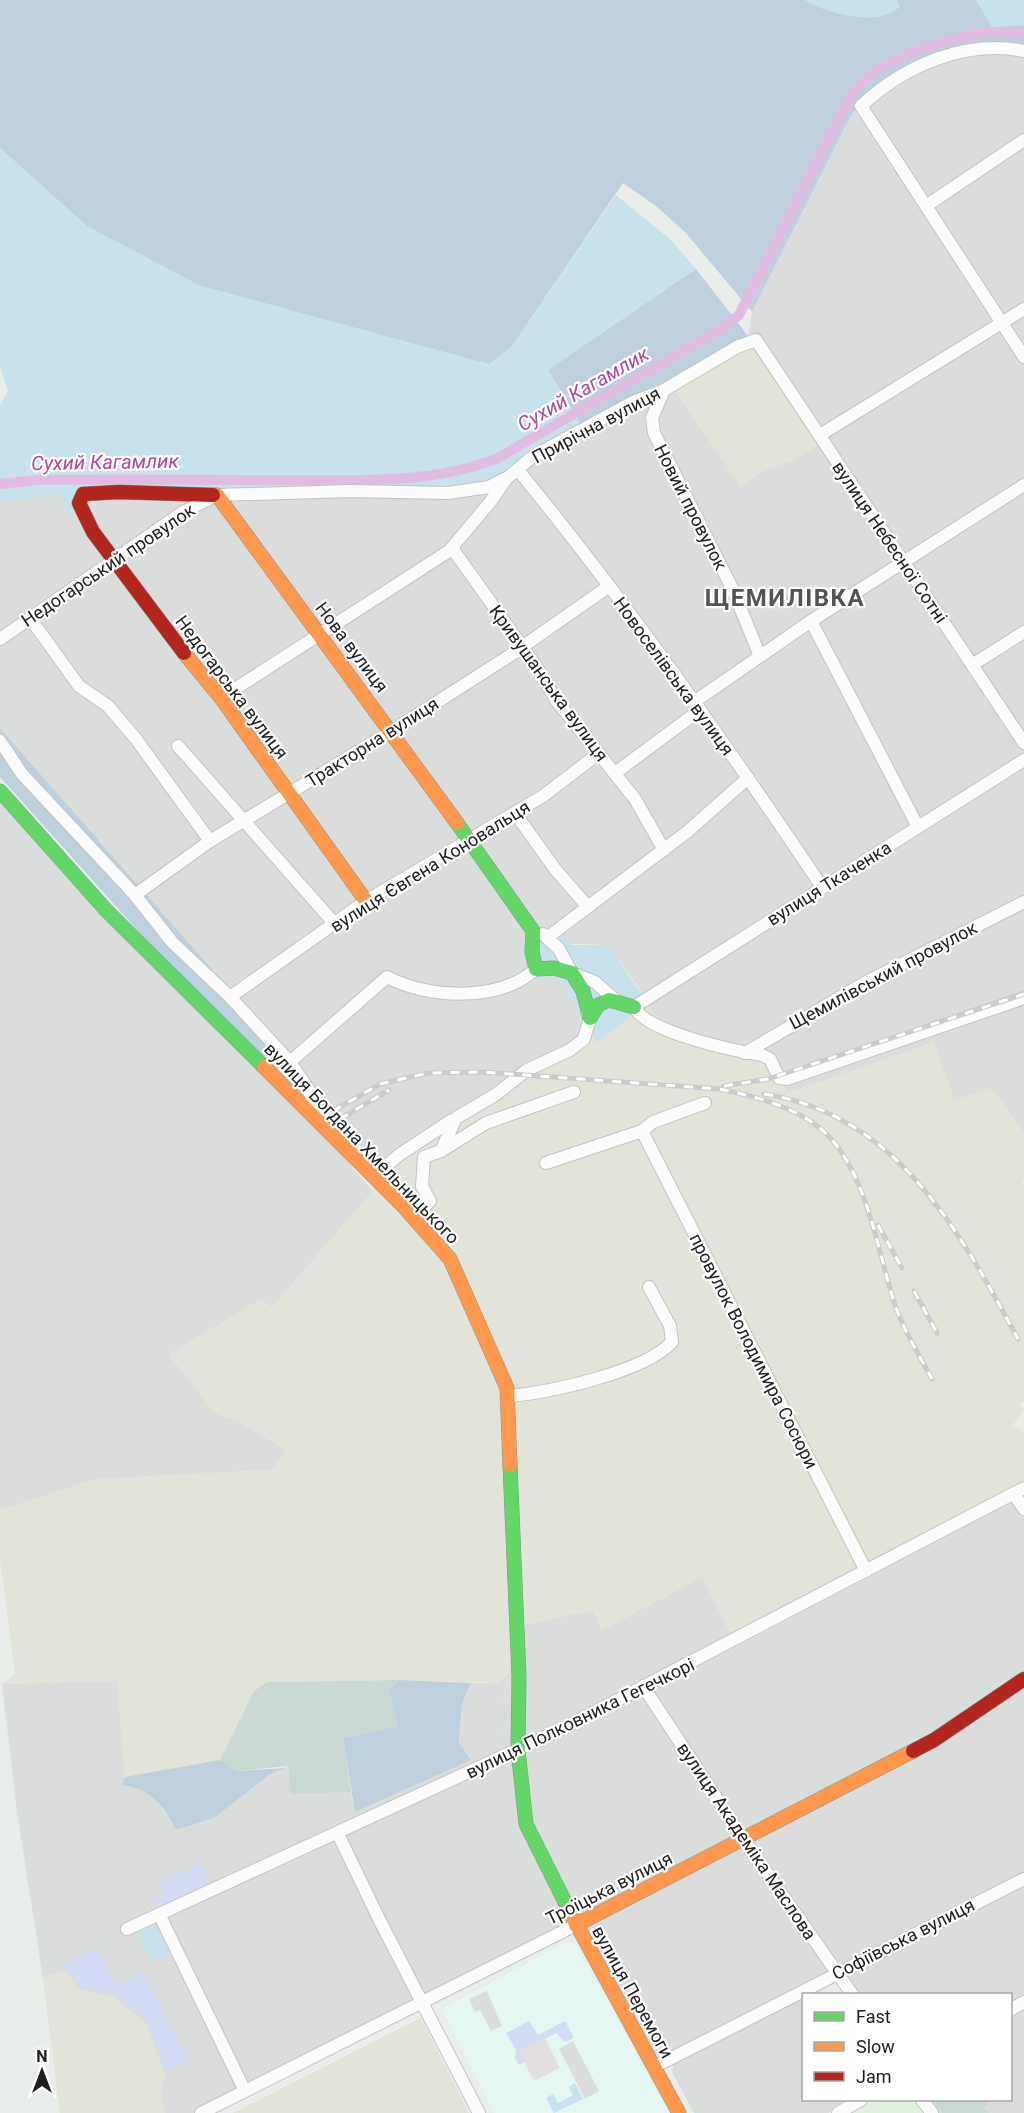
<svg xmlns="http://www.w3.org/2000/svg" width="1024" height="2113" viewBox="0 0 1024 2113" font-family="Roboto,sans-serif">
  <style>
    .residential { fill: #dadddb }
    .commercial { fill: #e1f0df }
    .industrial { fill: #e2e3d9 }
    .education { fill: #e5f7f2 }
    .construction { fill: #cad8d4 }
    .grass { fill: #c7e2ec }
    .forest { fill: #becfdd }
    .park { fill: #d4dbf4 }
    .parking { fill: #dbdddc }
    .plaza { fill: #e3dfdf }
    .lines { fill: none; stroke-linecap: round; stroke-linejoin: round }
    .canal { stroke: #e2bbe3; stroke-width: 10 }
    .street-casing { stroke: #c1c4c2; stroke-width: 14 }
    .fast-casing { stroke: #809995; stroke-width: 15 }
    .slow-casing { stroke: #809995; stroke-width: 15 }
    .jam-casing { stroke: #809995; stroke-width: 15 }
    .street { stroke: #fcfcfc; stroke-width: 12 }
    .fast { stroke: #63d668; stroke-width: 14 }
    .slow { stroke: #ff974d; stroke-width: 14 }
    .jam { stroke: #b3261e; stroke-width: 14 }
    .rail-casing { stroke: #cacbcb; stroke-width: 5 }
    .rail { stroke: #fff; stroke-width: 3; stroke-dasharray: 9; stroke-linecap: butt }
    .labels { text-anchor: middle; dominant-baseline: central; stroke-width: 4.5; stroke-linejoin: round; paint-order: stroke }
    .street-label { font-size: 18px; fill: #202020; stroke: #fff }
    .water-label { font-size: 20px; font-style: italic; fill: #b34995; stroke: #fff }
    .district-label { font-size: 24px; font-weight: bold; letter-spacing: 1.5px; fill: #535353; stroke: #fff }
  </style>
  <rect width="100%" height="100%" fill="#e9eeeb"/>
  <g class="residential">
    <polygon points="1007,43 1024,46 1024,1133 996,1093 955,1100 933,1043 787,1093 773,1059 668,1027 654,1015 639,988 608,945 529,942 522,949 532,982 556,973 587,1022 583,1033 566,1047 378,1165 327,1110 290,1058 0,728 0,502 61,494 67,511 77,498 494,478 526,455 581,424 641,392 669,382 741,485 765,470 796,459 817,445 748,336 752,312 847,123 862,99 878,83 906,69 955,50"/>
    <polygon points="0,786 316,1125 373,1191 272,1307 214,1412 242,1423 287,1451 272,1470 95,1479 11,1507 0,1508"/>
    <polygon points="1024,1496 1024,2113 938,2113 929,2100 1010,2100 1010,1994 854,1994 835,1969 657,2062 579,1918 193,2113 165,2113 160,2092 114,1998 78,1989 65,1970 43,1978 17,1812 2,1684 117,1681 125,1777 123,1784 140,1788 154,1796 176,1830 214,1818 269,1775 288,1766 291,1794 351,1792 355,1812 502,1745 500,1683 510,1671 509,1628 593,1610 602,1630 702,1577 737,1646"/>
    <polygon points="803,1995 804,2100 852,2100 828,2113 694,2113 672,2072 674,2062"/>
  </g>
  <polygon class="commercial" points="869,2100 918,2100 927,2113 845,2113"/>
  <g class="industrial">
    <polygon points="748,336 818,445 796,459 765,470 740,486 669,382"/>
    <polygon points="648,1003 654,1015 668,1027 773,1059 787,1093 933,1043 955,1100 988,1088 996,1093 1024,1133 1024,1180 1022,1182 1024,1186 1024,1401 1019,1405 1024,1409 1013,1425 1024,1432 1024,1496 736,1646 702,1577 603,1630 593,1610 509,1628 510,1671 500,1683 399,1680 267,1682 254,1691 220,1760 125,1777 117,1681 2,1684 15,1674 0,1560 0,1508 12,1507 95,1479 272,1470 287,1451 242,1423 214,1412 168,1354 261,1299 272,1307 373,1191 378,1165 566,1047 591,1028 596,1042"/>
    <polygon points="65,1970 78,1989 114,1998 146,2023 166,2076 160,2092 165,2113 60,2113 43,1978"/>
    <polygon points="421,2018 469,2113 233,2113 308,2075"/>
  </g>
  <polygon class="education" points="567,1942 572,1942 577,1946 669,2113 495,2113 442,2009"/>
  <g class="construction">
    <polygon points="399,1680 389,1690 398,1726 343,1738 351,1792 291,1794 288,1766 237,1771 220,1760 254,1691 267,1682"/>
    <polygon points="933,2100 988,2100 984,2109 990,2113 942,2113"/>
  </g>
  <g class="grass">
    <path d="M805,0H897L900,6C883,28 825,15 805,0Z"/>
    <polygon points="976,0 1024,0 1024,25 992,27"/>
    <polygon points="0,148 87,226 488,364 512,346 616,195 671,240 696,269 548,370 581,424 526,455 494,478 475,486 272,490 81,490 77,509 67,512 60,494 0,502 0,405 8,391 0,367"/>
    <polygon points="557,928 571,945 608,945 648,1003 596,1043 591,1028 556,973 532,982 522,949 529,942"/>
    <polygon points="159,1924 172,1952 151,1961 138,1933"/>
    <polygon points="575,2083 583,2099 554,2113 546,2098 553,2094 558,2103 573,2095 569,2087"/>
  </g>
  <g class="forest">
    <path d="M0,0H805C825,14 883,28 900,6L897,0H976L992,27L1024,25V46C986,38 910,59 878,83C864,93 856,109 847,123L752,312L686,233L656,206L623,183L512,346L489,364L199,285L87,226L0,148Z"/>
    <polygon points="696,269 748,336 669,382 641,392 581,424 548,370"/>
    <polygon points="0,728 290,1058 327,1110 300,1095 140,933 0,777"/>
    <polygon points="399,1680 471,1683 462,1704 459,1742 471,1760 355,1812 343,1738 398,1726 389,1690"/>
    <path d="M220,1760L237,1771L285,1768L269,1775L214,1818L176,1830C162,1805 153,1789 122,1785L125,1777Z"/>
  </g>
  <g class="park">
    <polygon points="201,1864 211,1888 157,1910 153,1900 163,1896 158,1882"/>
    <polygon points="97,1948 115,1985 143,1972 188,2060 166,2071 148,2022 113,1994 81,1988 67,1968 58,1970 57,1967"/>
    <polygon points="529,2021 538,2035 565,2021 574,2038 565,2042 556,2033 519,2052 525,2062 519,2065 515,2058 516,2050 506,2033"/>
  </g>
  <g class="parking">
    <polygon points="904,1648 915,1668 866,1695 855,1675"/>
    <polygon points="930,1669 951,1701 906,1732 882,1700"/>
    <polygon points="471,1683 500,1683 502,1745 471,1760 459,1742 462,1704"/>
    <polygon points="459,1829 470,1853 447,1857 437,1831"/>
    <polygon points="275,1938 305,1996 236,2032 206,1974"/>
    <polygon points="487,1991 502,2026 491,2031 480,2010 475,2012 469,1999"/>
    <polygon points="803,2004 804,2100 831,2100 808,2113 801,2113 775,2065 803,2051 784,2014"/>
    <polygon points="573,2041 599,2091 585,2099 559,2049"/>
  </g>
  <polygon class="plaza" points="545,2038 560,2068 534,2081 519,2052"/>
  <g class="lines">
    <path class="canal" d="M0,484L36,480C117,479 198,480 279,480C351,480 428,485 496,459L721,329L739,315L841,114C849,100 856,86 869,76C902,50 983,25 1024,34"/>
    <defs>
      <g id="street">
        <path d="M1024,51C965,39 904,66 861,106L1024,357"/>
        <polyline points="926,206 1024,140"/>
        <polyline points="664,390 652,418 654,433 733,590 760,656"/>
        <polyline points="820,435 1024,309"/>
        <path d="M518,470C627,603 726,744 822,887"/>
        <polyline points="452,548 536,666 556,700 635,799 664,850"/>
        <polyline points="30,618 79,686 108,706 136,739 210,841"/>
        <polyline points="811,621 918,827"/>
        <polyline points="0,639 183,512 217,495 350,491 448,493 489,487 504,479"/>
        <polyline points="972,665 1024,632"/>
        <polyline points="221,698 449,551 491,501 506,479 532,457 633,402 664,390 737,347 756,340 1024,743"/>
        <polyline points="694,702 811,621 1024,485"/>
        <polyline points="0,741 22,774 135,895 172,942 230,997 290,1062 309,1090 318,1120"/>
        <polyline points="178,746 334,923"/>
        <path d="M1024,760L634,1007C646,1032 734,1051 762,1055L770,1059L779,1078L787,1079L1024,998"/>
        <polyline points="615,773 700,710"/>
        <polyline points="515,813 555,869 588,907"/>
        <polyline points="135,895 210,841 392,731 509,656 608,587"/>
        <polyline points="543,934 559,949 572,973 595,982 613,998"/>
        <polyline points="548,937 687,832 748,778"/>
        <polyline points="230,997 366,901 543,796 598,754"/>
        <polyline points="745,1053 868,981 1024,902"/>
        <path d="M290,1062L387,977C429,999 499,1002 536,969"/>
        <polyline points="642,1131 866,1571"/>
        <polyline points="441,1151 486,1123 574,1092"/>
        <polyline points="546,1163 642,1131 653,1122 705,1103"/>
        <polyline points="373,1177 399,1155 452,1120"/>
        <polyline points="414,1218 430,1201 422,1186 424,1157 441,1151 456,1118 495,1095 527,1070 570,1050 584,1039 590,1018 587,1012"/>
        <path d="M507,1396C548,1393 645,1372 672,1342L670,1326L649,1287"/>
        <polyline points="1014,1494 1024,1509"/>
        <polyline points="643,1686 744,1840 852,1994"/>
        <polyline points="338,1834 379,1919 479,2113"/>
        <polyline points="159,1914 245,2091"/>
        <polyline points="127,1929 562,1729 1024,1488"/>
        <polyline points="1010,2010 1024,2002"/>
        <polyline points="654,2067 1024,1879"/>
        <polyline points="922,2100 932,2113"/>
        <polyline points="201,2113 576,1925"/>
        <polyline points="838,2113 861,2100"/>
      </g>
      <g id="fast">
        <polyline points="0,791 106,910 264,1067"/>
        <polyline points="457,823 533,931 532,952 536,969 554,968 572,973 583,991 590,1018 598,1005 609,1000 634,1007"/>
        <polyline points="510,1465 519,1676 518,1750 526,1824 573,1918"/>
      </g>
      <g id="slow">
        <polyline points="213,495 217,495 457,823"/>
        <polyline points="184,653 221,698 366,901"/>
        <polyline points="264,1067 404,1207 450,1259 507,1388 510,1465"/>
        <polyline points="573,1918 679,2113"/>
        <polyline points="576,1925 913,1751"/>
      </g>
      <g id="jam">
        <polyline points="184,653 93,532 79,503 83,494 119,492 213,495"/>
        <polyline points="913,1751 934,1740 1024,1679"/>
      </g>
    </defs>
    <use href="#street" class="street-casing"/>
    <use href="#fast" class="fast-casing"/>
    <use href="#slow" class="slow-casing"/>
    <use href="#jam" class="jam-casing"/>
    <use href="#street" class="street"/>
    <use href="#fast" class="fast"/>
    <use href="#slow" class="slow"/>
    <use href="#jam" class="jam"/>
    <defs>
      <g id="rail">
        <polyline points="724,1086 768,1079 1024,994"/>
        <path d="M764,1094C897,1114 960,1232 1018,1339"/>
        <path d="M333,1111L380,1084L428,1073L483,1072L719,1089C754,1096 793,1106 821,1129C867,1168 877,1251 895,1305C904,1331 919,1355 932,1379"/>
        <polyline points="340,1119 389,1090"/>
        <polyline points="878,1225 902,1268"/>
        <polyline points="914,1291 937,1333"/>
      </g>
    </defs>
    <use href="#rail" class="rail-casing"/>
    <use href="#rail" class="rail"/>
  </g>
  <g class="labels">
    <g class="street-label">
      <text transform="translate(596 425) rotate(-28)">Прирічна вулиця</text>
      <text transform="translate(691 507) rotate(63)">Новий провулок</text>
      <text transform="translate(890 542) rotate(56)">вулиця Небесної Сотні</text>
      <text transform="translate(108 565) rotate(-34)">Недогарський провулок</text>
      <text transform="translate(352 647) rotate(53)">Нова вулиця</text>
      <text transform="translate(674 676) rotate(54)">Новоселівська вулиця</text>
      <text transform="translate(549 683) rotate(54)">Кривушанська вулиця</text>
      <text transform="translate(232 687) rotate(53)">Недогарська вулиця</text>
      <text transform="translate(372 742) rotate(-32)">Тракторна вулиця</text>
      <text transform="translate(430 866) rotate(-32)">вулиця Євгена Коновальця</text>
      <text transform="translate(829 883) rotate(-32)">вулиця Ткаченка</text>
      <text transform="translate(883 975) rotate(-28)">Щемилівський провулок</text>
      <text transform="translate(362 1143) rotate(46)">вулиця Богдана Хмельницького</text>
      <text transform="translate(754 1351) rotate(63)">провулок Володимира Сосюри</text>
      <text transform="translate(580 1718) rotate(-26)">вулиця Полковника Гегечкорі</text>
      <text transform="translate(747 1841) rotate(56)">вулиця Академіка Маслова</text>
      <text transform="translate(609 1888) rotate(-27)">Троїцька вулиця</text>
      <text transform="translate(903 1939) rotate(-27)">Софіївська вулиця</text>
      <text transform="translate(633 1992) rotate(61)">вулиця Перемоги</text>
    </g>
    <g class="water-label">
      <text transform="translate(583 389) rotate(-30)">Сухий Кагамлик</text>
      <text transform="translate(105 462) rotate(-1)">Сухий Кагамлик</text>
    </g>
    <g class="district-label">
      <text x="785" y="598">ЩЕМИЛІВКА</text>
    </g>
  </g>
  <rect x="802" y="1993" width="210" height="108" fill="#ffffff" stroke="#a6a6a6" stroke-width="1.5"/>
  <rect x="814" y="2012" width="30" height="9" fill="#63d668" stroke="#a6a6a6" stroke-width="1.5"/>
  <text x="856" y="2023" font-size="18" fill="#202020">Fast</text>
  <rect x="814" y="2042" width="30" height="9" fill="#ff974d" stroke="#a6a6a6" stroke-width="1.5"/>
  <text x="856" y="2053" font-size="18" fill="#202020">Slow</text>
  <rect x="814" y="2072" width="30" height="9" fill="#b3261e" stroke="#a6a6a6" stroke-width="1.5"/>
  <text x="856" y="2083" font-size="18" fill="#202020">Jam</text>
  <g transform="translate(42 2071)" stroke="#ffffff" stroke-width="4.5" paint-order="stroke">
  <path d="M0-4.5L10 22L0 15L-10 22Z" fill="#202020"/>
  <text y="-9" font-size="16" font-weight="bold" text-anchor="middle" fill="#202020">N</text>
  </g>
</svg>
